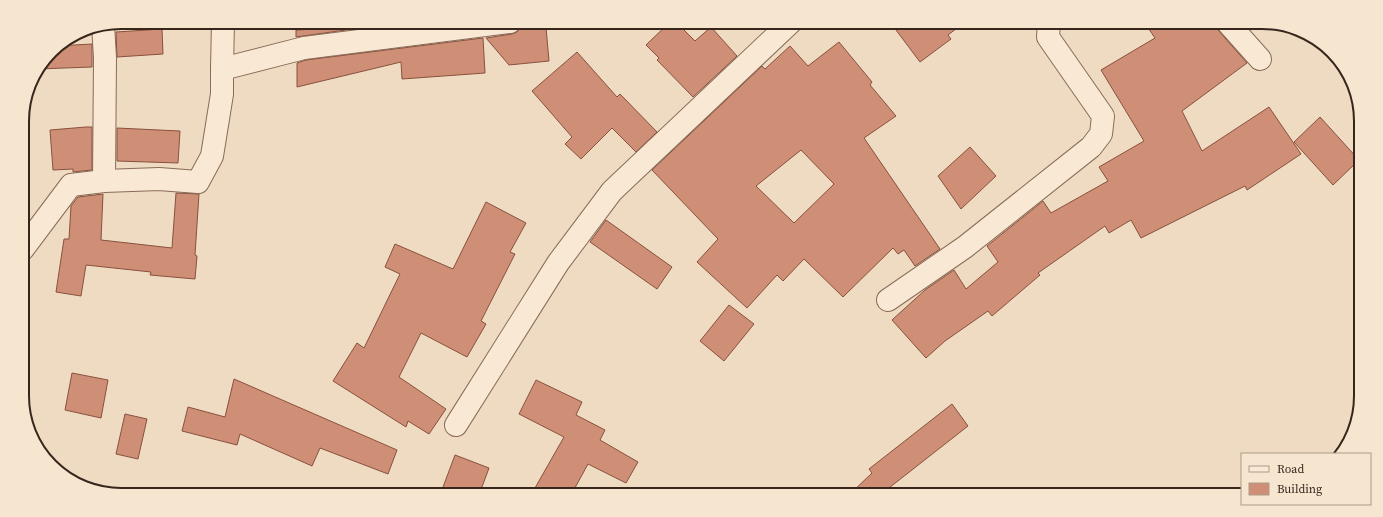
<svg xmlns="http://www.w3.org/2000/svg" width="1383" height="517" viewBox="0 0 1383 517" font-family="'Source Serif 4',serif">
  <style>
    .building { fill: #ce8f76; stroke: #88513d; fill-rule: evenodd }
    .lines { fill: none; stroke-linecap: round; stroke-linejoin: round }
    .minor-casing { stroke: #886b58; stroke-width: 24 }
    .minor { stroke: #f9e9d4; stroke-width: 22 }
    .rim { fill: none; stroke: #38261d; stroke-width: 2 }
  </style>
  <rect width="100%" height="100%" fill="#efdbc1"/>
  <g class="building">
    <polygon points="670,22 676,22 695,41 711,27 737,56 693,97 657,60 659,58 646,45"/>
    <polygon points="890,22 965,22 948,35 951,39 920,62"/>
    <polygon points="1144,22 1215,22 1218,30 1247,63 1182,111 1202,151 1269,107 1301,154 1247,190 1245,186 1141,238 1131,220 1109,233 1105,226 1038,273 1040,275 992,316 988,311 945,341 926,358 892,320 925,290 954,270 966,289 998,262 987,246 1043,201 1051,213 1108,181 1099,167 1144,141 1101,70 1155,38"/>
    <polygon points="360,27 360,28 296,37 296,30"/>
    <polygon points="546,27 549,61 509,65 486,38 512,34 517,32 520,28"/>
    <polygon points="162,29 163,54 117,57 116,32"/>
    <polygon points="483,38 485,73 402,79 401,62 297,87 297,63 306,60"/>
    <path d="M839,42L872,82L870,85L896,116L864,138L940,249L915,266L904,250L898,254L893,248L843,297L804,259L783,281L777,275L747,308L697,262L718,239L652,170L762,66L765,69L790,46L808,66ZM801,150L834,184L794,223L756,186Z"/>
    <polygon points="92,44 92,67 38,69 56,46"/>
    <polygon points="577,52 617,97 620,94 657,132 636,152 612,128 581,159 565,144 572,137 532,91"/>
    <polygon points="1320,117 1359,160 1333,185 1294,142"/>
    <polygon points="86,127 92,127 92,170 73,172 73,169 53,170 50,130"/>
    <polygon points="117,128 180,131 178,163 117,161"/>
    <polygon points="970,147 996,176 961,209 938,176"/>
    <polygon points="176,193 199,194 195,255 197,256 195,279 150,275 151,272 86,265 81,296 56,292 64,239 69,239 71,206 78,197 103,194 101,240 172,248"/>
    <polygon points="486,202 526,223 510,252 515,254 481,321 486,324 467,357 421,333 399,377 446,409 429,434 408,421 406,427 333,381 357,343 364,348 400,274 385,267 395,244 453,269"/>
    <polygon points="606,220 672,267 657,289 590,242"/>
    <polygon points="729,305 754,324 724,361 700,341"/>
    <polygon points="72,373 108,380 101,418 65,410"/>
    <polygon points="234,379 397,450 388,474 320,448 312,466 240,434 237,445 182,431 188,407 225,417"/>
    <polygon points="536,380 582,402 576,415 605,430 600,440 638,462 626,483 588,464 571,495 531,495 564,437 519,414"/>
    <polygon points="952,404 968,426 880,495 849,495 872,473 869,469"/>
    <polygon points="125,414 147,419 138,459 116,454"/>
    <polygon points="455,455 489,468 479,495 440,495"/>
  </g>
  <g class="lines">
    <defs>
      <g id="minor">
        <polyline points="1227,22 1260,59"/>
        <polyline points="103,25 105,58 104,181"/>
        <polyline points="222,69 223,22"/>
        <polyline points="23,249 71,185 104,181 159,179 198,182 212,156 222,94 222,69 304,48 510,22"/>
        <polyline points="888,300 965,247 1091,147 1101,134 1103,116 1048,37 1049,22"/>
        <polyline points="456,425 558,263 612,191 791,22"/>
      </g>
    </defs>
    <use href="#minor" class="minor-casing"/>
    <use href="#minor" class="minor"/>
  </g>
  <path d="M0 0H1383V517H0ZM121 29H1262A92 92 0 0 1 1354 121V396A92 92 0 0 1 1262 488H121A92 92 0 0 1 29 396V121A92 92 0 0 1 121 29Z" fill="#f6e6d0" fill-rule="evenodd"/>
  <path class="rim" d="M121 29H1262A92 92 0 0 1 1354 121V396A92 92 0 0 1 1262 488H121A92 92 0 0 1 29 396V121A92 92 0 0 1 121 29Z"/>
  <rect x="1241" y="453" width="130" height="52" fill="#f6e6d0" stroke="#aa9988"/>
  <rect x="1249" y="466" width="20" height="6" fill="#f9e9d4" stroke="#aa9988"/>
  <text x="1277" y="473" font-size="12" fill="#38261d">Road</text>
  <rect x="1249" y="483" width="20" height="12" fill="#ce8f76" stroke="#aa9988"/>
  <text x="1277" y="493" font-size="12" fill="#38261d">Building</text>
</svg>
